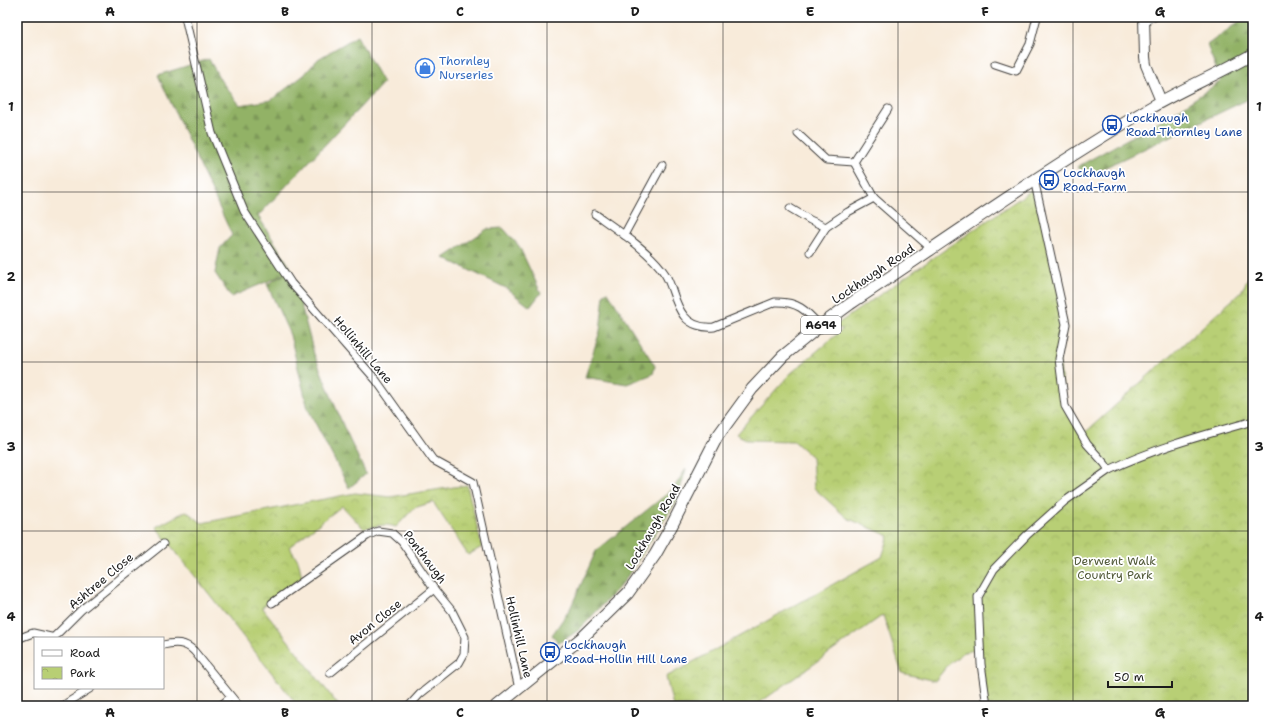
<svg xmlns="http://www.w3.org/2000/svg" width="1270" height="723" viewBox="0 0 1270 723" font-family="'Shantell Sans',sans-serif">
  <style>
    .forest { fill: url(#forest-firs); stroke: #576741 }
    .park { fill: url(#park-crowns); stroke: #6a7648 }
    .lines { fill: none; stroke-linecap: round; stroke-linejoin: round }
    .street-casing { stroke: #3d3b38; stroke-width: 9 }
    .secondary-casing { stroke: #3d3b38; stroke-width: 12 }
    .primary-casing { stroke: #3d3b38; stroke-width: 13 }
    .street { stroke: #fff; stroke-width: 7 }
    .secondary { stroke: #fff; stroke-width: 10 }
    .primary { stroke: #fff; stroke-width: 11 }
    .grid { fill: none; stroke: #1c1c1c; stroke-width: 1; stroke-opacity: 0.55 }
    .labels { text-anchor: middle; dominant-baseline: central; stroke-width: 3.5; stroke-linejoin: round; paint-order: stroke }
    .shield { fill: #fff; stroke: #606060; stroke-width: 1 }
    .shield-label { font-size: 11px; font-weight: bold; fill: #1c1c1c }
    .shop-label { font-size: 12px; fill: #366cbe; stroke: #fff; text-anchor: start }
    .transit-label { font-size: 12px; fill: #164399; stroke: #fff; text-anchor: start }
    .street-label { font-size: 12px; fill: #1c1c1c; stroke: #fff }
    .park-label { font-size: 12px; fill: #535b3b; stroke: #fff }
    .neatline { fill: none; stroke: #1c1c1c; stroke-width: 1.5 }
    .grid-label { font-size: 13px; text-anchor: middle; font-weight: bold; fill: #1c1c1c }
  </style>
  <defs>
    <pattern id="forest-firs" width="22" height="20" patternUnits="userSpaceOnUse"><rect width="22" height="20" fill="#92b266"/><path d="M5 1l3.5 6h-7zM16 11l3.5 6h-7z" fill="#7d9858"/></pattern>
    <pattern id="park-crowns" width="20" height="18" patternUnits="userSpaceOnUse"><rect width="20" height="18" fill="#b8cf74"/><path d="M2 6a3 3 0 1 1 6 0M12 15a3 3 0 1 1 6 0" fill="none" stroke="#9eb164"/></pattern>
  </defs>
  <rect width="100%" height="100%" fill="#fff"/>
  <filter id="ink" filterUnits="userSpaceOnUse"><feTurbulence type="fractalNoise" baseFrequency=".025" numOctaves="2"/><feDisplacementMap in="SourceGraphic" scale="8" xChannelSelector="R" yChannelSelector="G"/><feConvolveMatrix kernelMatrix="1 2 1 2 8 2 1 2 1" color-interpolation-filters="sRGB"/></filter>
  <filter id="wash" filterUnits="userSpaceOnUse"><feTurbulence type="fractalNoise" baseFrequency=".012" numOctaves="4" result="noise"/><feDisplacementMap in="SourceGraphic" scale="16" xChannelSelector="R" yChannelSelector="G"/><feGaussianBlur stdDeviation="0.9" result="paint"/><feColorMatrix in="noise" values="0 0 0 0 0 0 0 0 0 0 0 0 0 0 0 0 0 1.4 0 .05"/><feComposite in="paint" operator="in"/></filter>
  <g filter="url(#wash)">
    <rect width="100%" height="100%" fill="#f8ebda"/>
    <g class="forest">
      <polygon points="1245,17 1253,17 1253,97 1089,175 1077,167 1172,114 1221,81 1207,45"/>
      <polygon points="357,36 383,83 258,216 292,270 314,354 345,430 366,474 349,488 308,409 290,335 267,284 287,273 231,297 215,273 220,248 232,235 158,75 209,59 221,81 240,105 271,100 304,75 318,59"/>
      <polygon points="503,228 519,246 541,293 530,307 506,288 444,258 487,229"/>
      <polygon points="608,292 655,366 653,374 627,384 585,377 600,331 604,294"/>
      <polygon points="686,469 677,500 623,583 579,630 559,643 552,635 570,609 596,551 673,489"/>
    </g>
    <g class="park">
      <polygon points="1036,187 1066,324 1059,359 1065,406 1081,435 1088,430 1241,292 1253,269 1253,706 987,706 980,649 964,652 948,665 935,681 902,673 883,615 755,706 673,706 666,677 882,557 889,536 847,518 814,488 812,457 794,441 748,440 736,434 790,374 843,329 833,327"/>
      <path d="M467,485L482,547L468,555L433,502L414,508L396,527C385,523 375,526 364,529L342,506L289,547L298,560L302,577L262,607L339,706H298L156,527L186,511L202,523L355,493L390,497Z"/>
    </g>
  </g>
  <g filter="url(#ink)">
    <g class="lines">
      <defs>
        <g id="street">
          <polyline points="185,17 212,133 244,211 291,283 376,380 433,460 473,482 519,689"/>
          <polyline points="1144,20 1154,17"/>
          <polyline points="995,64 1016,71 1030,44 1037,17"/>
          <polyline points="798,134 826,160 854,162"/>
          <polyline points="874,198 854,162 888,109"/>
          <polyline points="790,208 810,220 826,227 848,212 874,198 932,249"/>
          <path d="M595,214C616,229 651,252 665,274C673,286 674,304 684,316C691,325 703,328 714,327L775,302C797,301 806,310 820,326"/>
          <polyline points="624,235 662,165"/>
          <polyline points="810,252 826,227"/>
          <path d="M1109,470C1155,448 1204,435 1253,421"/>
          <polyline points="272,603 367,536 378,531 392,533 402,542 434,589 452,611 465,637 464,654 459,663 420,694 409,706"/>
          <polyline points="54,637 81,610 163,544"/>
          <polyline points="17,639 33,633 55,638"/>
          <path d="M163,645C175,642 185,642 194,651L239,706"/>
          <polyline points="330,673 434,589"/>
          <polyline points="62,706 91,688"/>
          <polyline points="220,706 231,697"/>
          <polyline points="987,706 981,664 978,597 994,569 1027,535 1065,501 1109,470 1105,464 1087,444 1065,406 1059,359 1066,324 1034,179"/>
        </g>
        <polyline id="secondary" points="1144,17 1145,57 1146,65 1161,101"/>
        <path id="primary" d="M497,706L584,636L628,593L655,555L672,525L717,437L752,389L783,356L820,326L850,304C947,239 1042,172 1143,112C1179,90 1217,75 1253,54"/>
      </defs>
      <use href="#street" class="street-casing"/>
      <use href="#secondary" class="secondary-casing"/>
      <use href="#primary" class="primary-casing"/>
      <use href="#street" class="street"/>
      <use href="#secondary" class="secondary"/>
      <use href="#primary" class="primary"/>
    </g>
  </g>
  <path class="grid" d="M197,17V706M372,17V706M547,17V706M723,17V706M898,17V706M1073,17V706M17,192H1253M17,362H1253M17,531H1253"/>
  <defs>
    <symbol id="shop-ring" viewBox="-11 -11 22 22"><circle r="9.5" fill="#fff" stroke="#3f7fe0" stroke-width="1.5"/><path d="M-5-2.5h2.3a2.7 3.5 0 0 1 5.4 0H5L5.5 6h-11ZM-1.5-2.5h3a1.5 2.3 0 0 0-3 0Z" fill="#3f7fe0"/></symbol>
    <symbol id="bus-ring" viewBox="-11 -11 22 22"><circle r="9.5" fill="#fff" stroke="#1a4fb4" stroke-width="1.5"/><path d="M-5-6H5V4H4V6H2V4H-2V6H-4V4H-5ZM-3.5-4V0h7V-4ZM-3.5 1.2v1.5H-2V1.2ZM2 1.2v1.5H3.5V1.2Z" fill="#1a4fb4"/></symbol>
  </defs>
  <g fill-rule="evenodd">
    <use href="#shop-ring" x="414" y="57" width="22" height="22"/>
    <use href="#bus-ring" x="1101" y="114" width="22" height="22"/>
    <use href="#bus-ring" x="1038" y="169" width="22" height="22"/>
    <use href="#bus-ring" x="539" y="641" width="22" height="22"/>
  </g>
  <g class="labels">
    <rect class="shield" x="801" y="316" width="40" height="18" rx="3"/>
    <g class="shield-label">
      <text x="821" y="325">A694</text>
    </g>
    <g class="shop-label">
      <text x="439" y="61">Thornley<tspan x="439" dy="14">Nurseries</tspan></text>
    </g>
    <g class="transit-label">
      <text x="1126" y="118">Lockhaugh<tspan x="1126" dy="14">Road-Thornley Lane</tspan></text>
      <text x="1063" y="173">Lockhaugh<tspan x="1063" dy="14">Road-Farm</tspan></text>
      <text x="564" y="645">Lockhaugh<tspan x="564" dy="14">Road-Hollin Hill Lane</tspan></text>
    </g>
    <g class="street-label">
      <text transform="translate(873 274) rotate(-34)">Lockhaugh Road</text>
      <text transform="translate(363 350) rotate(50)">Hollinhill Lane</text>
      <text transform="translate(653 527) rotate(-60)">Lockhaugh Road</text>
      <text transform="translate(425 557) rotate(53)">Ponthaugh</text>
      <text transform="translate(101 581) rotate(-40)">Ashtree Close</text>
      <text transform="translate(375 622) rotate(-39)">Avon Close</text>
      <text transform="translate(519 637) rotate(77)">Hollinhill Lane</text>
    </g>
    <g class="park-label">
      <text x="1115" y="561">Derwent Walk<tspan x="1115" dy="14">Country Park</tspan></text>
    </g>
  </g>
  <rect width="1270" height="723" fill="none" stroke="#fff" stroke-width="44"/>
  <rect x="34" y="637" width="130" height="52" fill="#ffffff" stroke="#a4a4a4"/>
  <rect x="42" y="650" width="20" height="6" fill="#ffffff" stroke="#a4a4a4"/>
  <text x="70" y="657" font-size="12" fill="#1c1c1c">Road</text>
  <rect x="42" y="667" width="20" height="12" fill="url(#park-crowns)" stroke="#a4a4a4"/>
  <text x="70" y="677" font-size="12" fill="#1c1c1c">Park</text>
  <path d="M1108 681v6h64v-6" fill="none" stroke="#1c1c1c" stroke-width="2"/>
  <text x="1114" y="681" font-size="12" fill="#1c1c1c" stroke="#ffffff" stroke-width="3" paint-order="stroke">50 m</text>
  <rect x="22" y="22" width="1226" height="679" class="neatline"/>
  <g class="grid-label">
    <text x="110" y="16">A</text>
    <text x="285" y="16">B</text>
    <text x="460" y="16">C</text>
    <text x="635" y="16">D</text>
    <text x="810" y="16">E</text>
    <text x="985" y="16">F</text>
    <text x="1160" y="16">G</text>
    <text x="11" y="111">1</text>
    <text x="1259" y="111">1</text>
    <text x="11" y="281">2</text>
    <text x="1259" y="281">2</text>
    <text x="11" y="451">3</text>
    <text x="1259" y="451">3</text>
    <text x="11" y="621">4</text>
    <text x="1259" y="621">4</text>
    <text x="110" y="717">A</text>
    <text x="285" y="717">B</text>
    <text x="460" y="717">C</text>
    <text x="635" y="717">D</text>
    <text x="810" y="717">E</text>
    <text x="985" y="717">F</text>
    <text x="1160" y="717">G</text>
  </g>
</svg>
